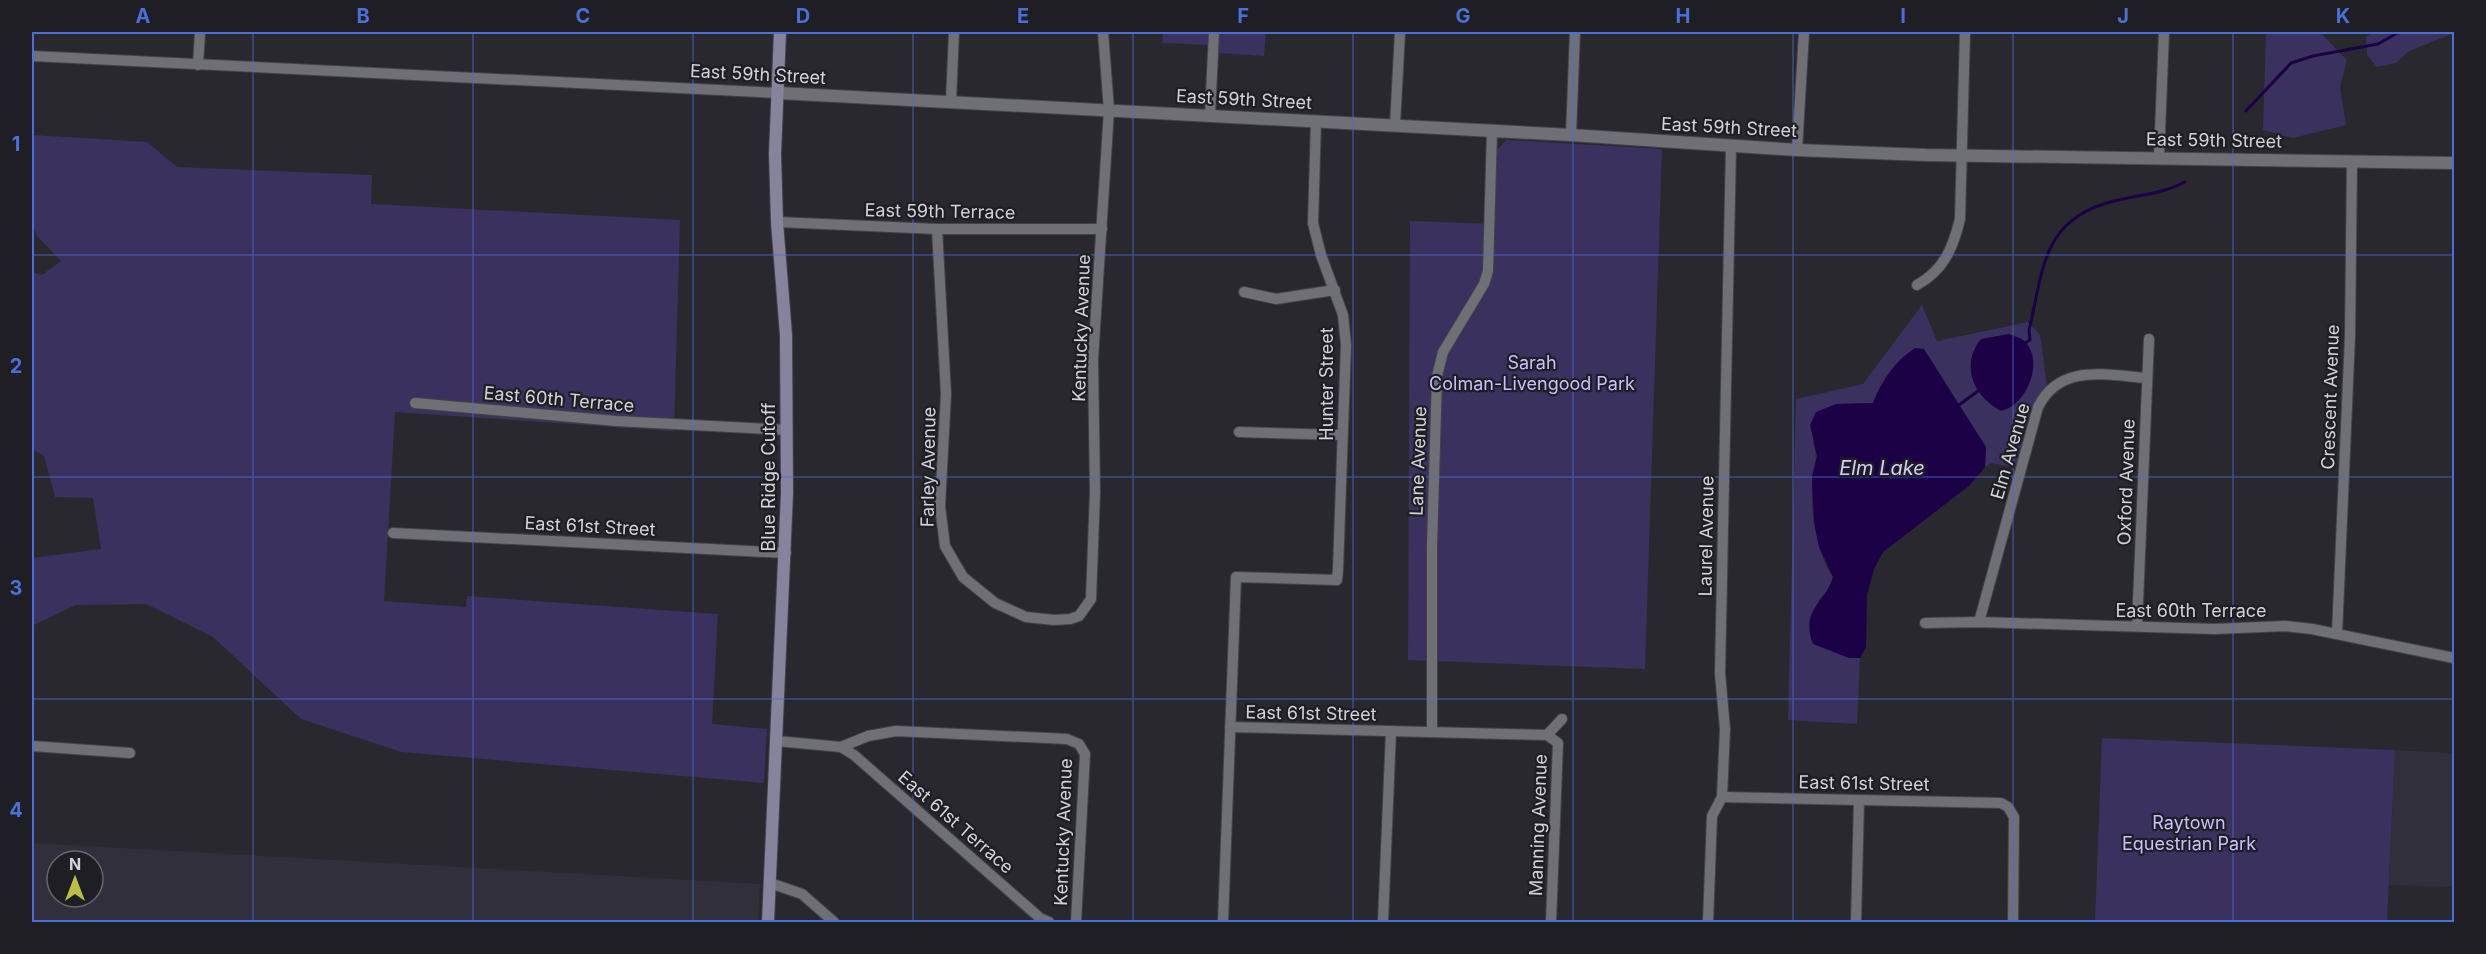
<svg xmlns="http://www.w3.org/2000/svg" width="2486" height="954" viewBox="0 0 2486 954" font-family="Inter,sans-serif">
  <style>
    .built { fill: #312f3b; fill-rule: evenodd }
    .green { fill: #3a315f }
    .water { fill: #1c0146 }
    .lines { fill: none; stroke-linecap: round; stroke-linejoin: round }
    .stream { stroke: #1c0146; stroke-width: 3 }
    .minor-casing { stroke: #434348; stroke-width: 12 }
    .tertiary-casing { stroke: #434348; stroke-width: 14 }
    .secondary-casing { stroke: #434348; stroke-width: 14 }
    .minor { stroke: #6f6f76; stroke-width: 10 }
    .tertiary { stroke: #6f6f76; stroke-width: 12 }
    .secondary { stroke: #86839c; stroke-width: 12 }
    .grid { fill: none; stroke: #4a6fd8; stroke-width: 1.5; stroke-opacity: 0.55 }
    .labels { text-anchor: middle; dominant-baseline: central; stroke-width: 4.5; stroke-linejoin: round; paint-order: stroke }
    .street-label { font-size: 18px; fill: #d3d3d7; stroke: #1f1e24 }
    .park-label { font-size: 18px; fill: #c9c1ff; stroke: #1f1e24 }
    .water-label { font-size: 20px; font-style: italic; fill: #d5cff9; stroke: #1f1e24 }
    .neatline { fill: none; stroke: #4a6fd8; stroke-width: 2 }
    .grid-label { font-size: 20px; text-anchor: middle; font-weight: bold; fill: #4a6fd8 }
  </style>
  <rect width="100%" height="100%" fill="#29282e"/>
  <g class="built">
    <polygon points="2395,750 2454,753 2454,887 2389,885"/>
    <path d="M32,843L760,884L758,922H32ZM57,861H93V897H57Z"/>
  </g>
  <g class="green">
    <polygon points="1163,32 1266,32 1264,56 1218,53 1208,45 1162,43"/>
    <polygon points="2266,32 2320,32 2347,60 2340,87 2346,125 2293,138 2263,130"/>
    <polygon points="2373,32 2454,32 2454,33 2409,51 2396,63 2377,67 2367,55 2366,37"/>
    <polygon points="32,135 147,142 177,167 372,175 371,204 680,220 674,431 395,412 384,601 466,607 467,596 718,614 712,724 767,729 764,783 401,752 301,719 213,637 146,604 76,605 32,626 32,558 101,549 93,498 55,497 44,456 32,449 32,272 42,275 61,261 37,236 32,225"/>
    <polygon points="1506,140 1662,149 1645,669 1408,660 1410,221 1495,224 1497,150"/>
    <path d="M1922,305L1937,341L2028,322L2040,335L2047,386C2026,408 2023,439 2017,468L1991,463L1985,467L1986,447L1879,389L1873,403L1837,404L1813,443C1820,464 1812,463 1812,480C1811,513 1815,550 1833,577L1829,590L1818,600L1849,658H1860L1857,724L1788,720L1796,399L1863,384Z"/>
    <polygon points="2102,738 2395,750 2387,922 2095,922"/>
  </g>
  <g class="water">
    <path d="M2009,334C2013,336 2019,337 2023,340C2046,359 2027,406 2001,411C1973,396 1960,365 1981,339Z"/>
    <path d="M1915,348L1924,349L1986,447L1985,467L1970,485L1883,552L1874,569L1867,595L1866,647L1860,658H1849L1813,644C1800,609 1825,604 1833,577L1819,547L1814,522L1812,477L1817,456L1810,425L1816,412L1836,404L1873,403C1882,380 1895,361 1915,348Z"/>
  </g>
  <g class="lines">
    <g class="stream">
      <polyline points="2246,111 2291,63 2313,56 2378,44 2399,32"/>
      <path d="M2025,343L2030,340L2029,330C2044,269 2041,219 2114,201C2139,195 2162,194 2185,182"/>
      <polyline points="1959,405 1978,391"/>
    </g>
    <defs>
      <g id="minor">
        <polyline points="32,56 778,93"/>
        <polyline points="198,65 200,32"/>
        <polyline points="951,101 954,32"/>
        <polyline points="1210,115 1214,32"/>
        <polyline points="1395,125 1400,32"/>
        <polyline points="1571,135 1575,32"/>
        <polyline points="1797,150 1804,32"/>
        <polyline points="2159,157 2164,32"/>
        <polyline points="777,222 937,229 1102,229"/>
        <polyline points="937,229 946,394 940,506 945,546 963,577 995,603 1026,617 1054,620 1070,619 1079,616 1091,599 1095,492 1093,359 1109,110 1103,32"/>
        <path d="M1917,285C1944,270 1953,248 1960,219L1965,32"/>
        <polyline points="1244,292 1276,299 1335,290"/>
        <polyline points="415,403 616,421 787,430"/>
        <polyline points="1239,432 1342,435"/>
        <polyline points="393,533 786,553"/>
        <path d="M1979,622L2038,407C2060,363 2106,375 2147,378"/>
        <polyline points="1925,623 1979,622 2215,629 2285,626 2312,629 2454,658"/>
        <polyline points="2137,626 2149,339"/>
        <polyline points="2337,634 2350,336 2352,161"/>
        <polyline points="1230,727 1547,735 1562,719"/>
        <polyline points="1432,732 1432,547 1437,376 1443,352 1484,284 1488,271 1492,131"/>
        <polyline points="1547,735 1558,743 1551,922"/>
        <polyline points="777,741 841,747 868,736 896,731 1067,739 1079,744 1085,754 1076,922"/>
        <polyline points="32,746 130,753"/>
        <polyline points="841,747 854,755 1040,918 1049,922"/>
        <polyline points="1722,797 2001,803 2008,807 2014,817 2013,922"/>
        <polyline points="770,883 802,894 834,922"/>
        <polyline points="1223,922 1236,577 1337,580 1338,569 1346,345 1343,315 1321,255 1313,223 1316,121"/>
        <polyline points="1383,922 1391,731"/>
        <polyline points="1708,922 1712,816 1722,797 1725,729 1720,673 1731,147"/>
        <polyline points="1856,922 1859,800"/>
      </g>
      <polyline id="tertiary" points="778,93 1571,135 1797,150 1926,155 2454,163"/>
      <polyline id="secondary" points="768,922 787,493 786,335 777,222 775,154 780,32"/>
    </defs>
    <use href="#minor" class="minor-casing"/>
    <use href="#tertiary" class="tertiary-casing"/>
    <use href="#secondary" class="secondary-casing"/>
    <use href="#minor" class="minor"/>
    <use href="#tertiary" class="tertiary"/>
    <use href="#secondary" class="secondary"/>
  </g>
  <path class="grid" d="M253,32V922M473,32V922M693,32V922M913,32V922M1133,32V922M1353,32V922M1573,32V922M1793,32V922M2013,32V922M2233,32V922M32,255H2454M32,477H2454M32,699H2454"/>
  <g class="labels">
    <g class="street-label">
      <text transform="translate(758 74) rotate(3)">East 59th Street</text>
      <text transform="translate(1244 99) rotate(3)">East 59th Street</text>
      <text transform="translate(1729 127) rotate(3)">East 59th Street</text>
      <text transform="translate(2214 140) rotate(1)">East 59th Street</text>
      <text transform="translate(940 211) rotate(1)">East 59th Terrace</text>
      <text transform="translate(1081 328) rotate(-88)">Kentucky Avenue</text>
      <text transform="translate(1326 384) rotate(-90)">Hunter Street</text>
      <text transform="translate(2330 397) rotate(-88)">Crescent Avenue</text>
      <text transform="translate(559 399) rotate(5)">East 60th Terrace</text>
      <text transform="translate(2010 451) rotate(-74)">Elm Avenue</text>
      <text transform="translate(1418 461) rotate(-88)">Lane Avenue</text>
      <text transform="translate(928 467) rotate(-89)">Farley Avenue</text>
      <text transform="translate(768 477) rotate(-90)">Blue Ridge Cutoff</text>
      <text transform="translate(2126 482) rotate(-88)">Oxford Avenue</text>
      <text transform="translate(590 526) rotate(3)">East 61st Street</text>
      <text transform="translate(1706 536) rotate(-89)">Laurel Avenue</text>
      <text x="2191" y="610">East 60th Terrace</text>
      <text transform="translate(1311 713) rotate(1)">East 61st Street</text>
      <text transform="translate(1864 783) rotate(1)">East 61st Street</text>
      <text transform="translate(956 822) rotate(41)">East 61st Terrace</text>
      <text transform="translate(1538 825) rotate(-88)">Manning Avenue</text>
      <text transform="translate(1063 832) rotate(-88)">Kentucky Avenue</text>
    </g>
    <g class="park-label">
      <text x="1532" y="362">Sarah<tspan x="1532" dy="21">Colman-Livengood Park</tspan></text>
      <text x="2189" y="822">Raytown<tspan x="2189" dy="21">Equestrian Park</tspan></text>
    </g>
    <g class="water-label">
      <text x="1882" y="468">Elm Lake</text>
    </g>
  </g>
  <rect width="2486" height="954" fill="none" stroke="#1f1e24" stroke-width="66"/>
  <g transform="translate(75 879)"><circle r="28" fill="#1f1e24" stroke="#67666c" stroke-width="1.5"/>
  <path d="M0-4.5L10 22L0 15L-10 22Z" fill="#bcbf44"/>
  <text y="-9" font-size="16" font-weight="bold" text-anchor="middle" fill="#d3d3d7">N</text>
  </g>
  <rect x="33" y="33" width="2420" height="888" class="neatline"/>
  <g class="grid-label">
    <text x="143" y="23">A</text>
    <text x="363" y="23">B</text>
    <text x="583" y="23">C</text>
    <text x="803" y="23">D</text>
    <text x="1023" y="23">E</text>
    <text x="1243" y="23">F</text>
    <text x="1463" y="23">G</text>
    <text x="1683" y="23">H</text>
    <text x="1903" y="23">I</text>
    <text x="2123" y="23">J</text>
    <text x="2343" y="23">K</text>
    <text x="16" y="151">1</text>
    <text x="16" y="373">2</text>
    <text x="16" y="595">3</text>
    <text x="16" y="817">4</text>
  </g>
</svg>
